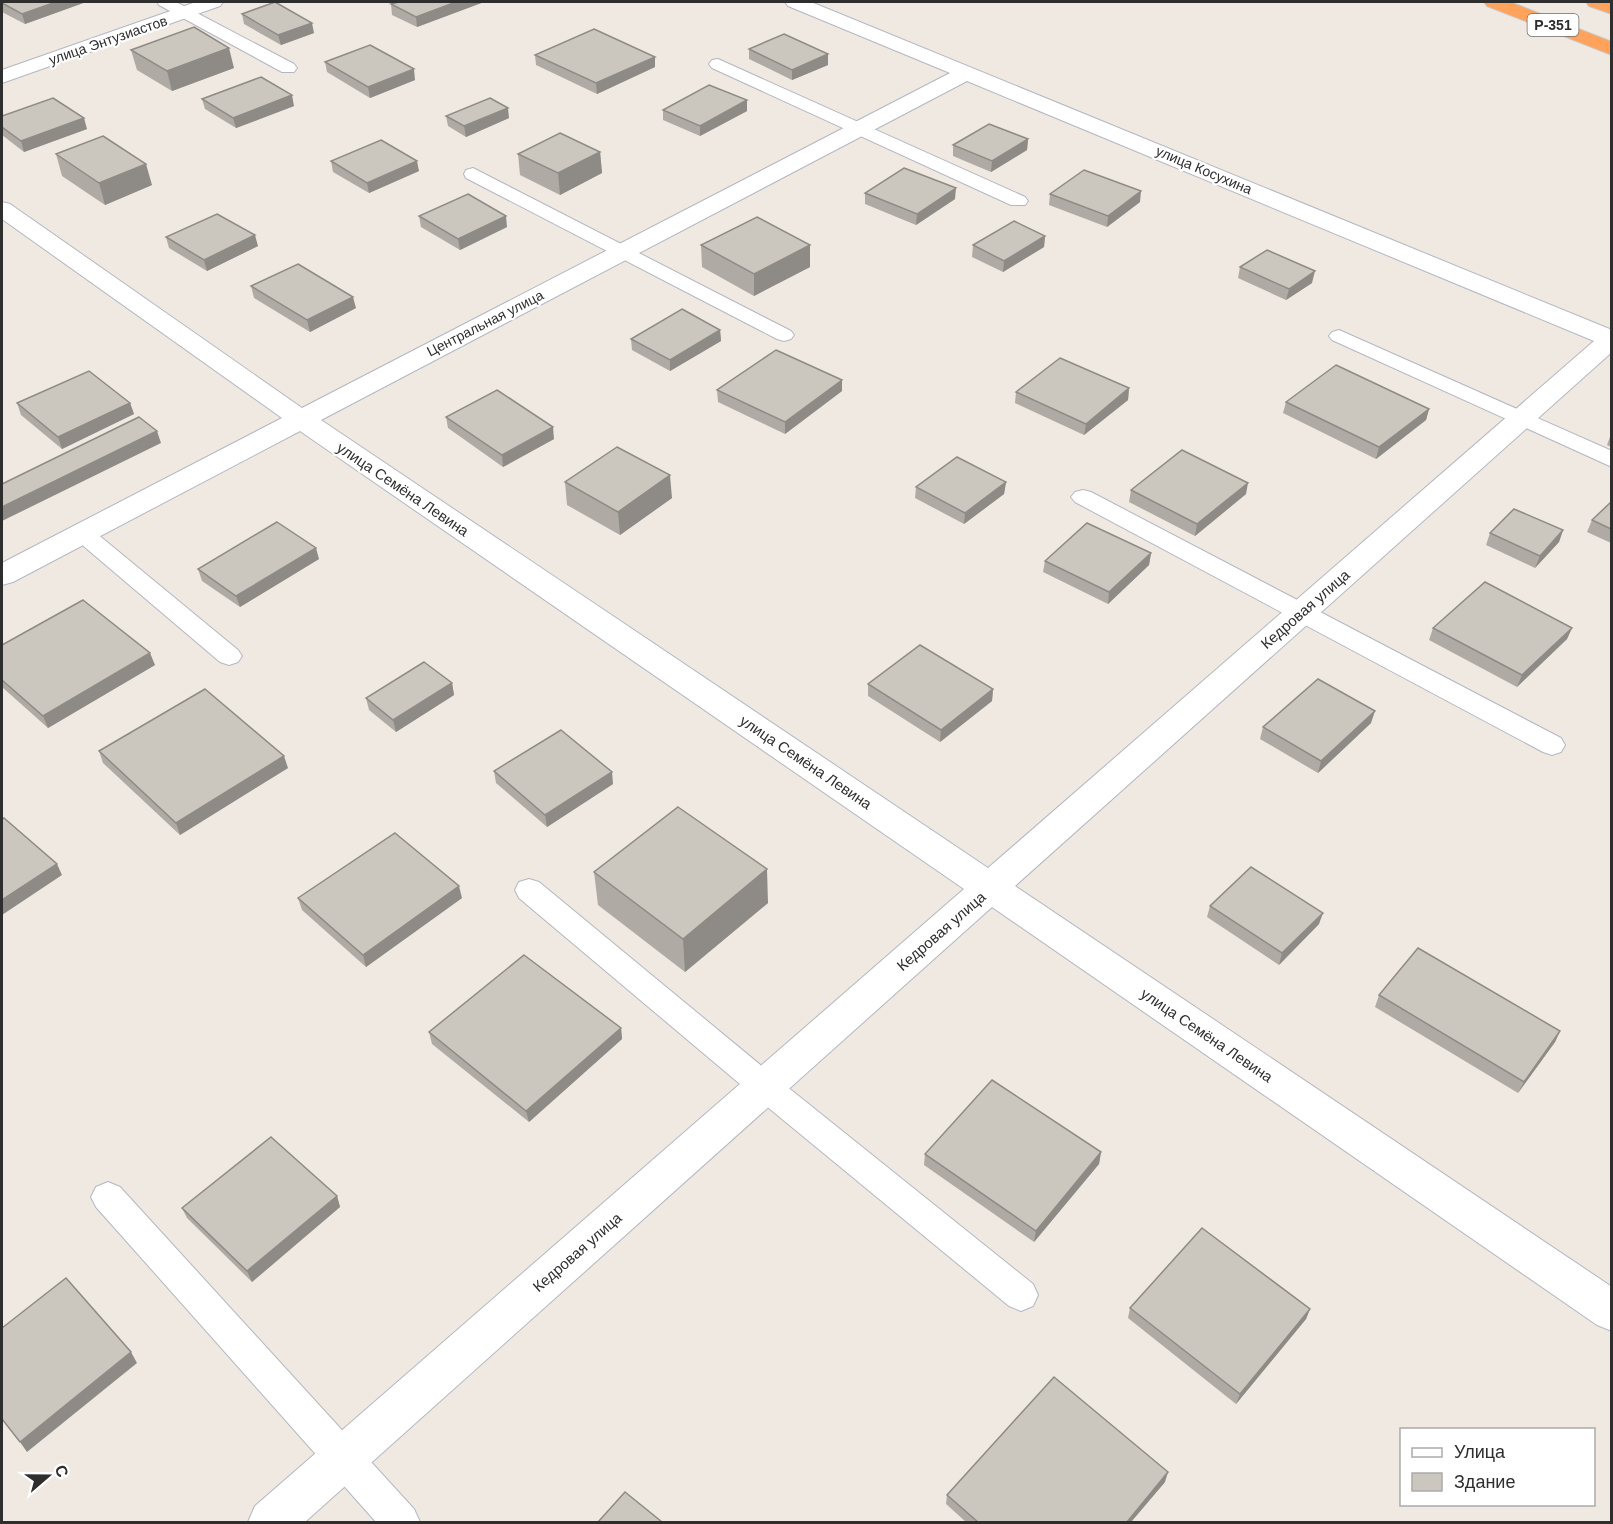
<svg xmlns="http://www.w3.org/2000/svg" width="1613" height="1524" viewBox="0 0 1613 1524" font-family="Arial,sans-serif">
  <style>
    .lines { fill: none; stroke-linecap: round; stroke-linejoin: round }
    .lane-casing { stroke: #b4b7c1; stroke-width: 2 }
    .street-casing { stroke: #b4b7c1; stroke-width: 2 }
    .highway-casing { stroke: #c9c9c9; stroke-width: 2 }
    .lane { fill: #fff; fill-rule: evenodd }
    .street { fill: #fff; fill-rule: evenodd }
    .highway { fill: #ffa35c; fill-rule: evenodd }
    .wall { fill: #afaba4 }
    .shaded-wall { fill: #8e8b86 }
    .building { fill: #cbc7bf; stroke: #8e8b86; stroke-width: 1.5 }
    .labels { text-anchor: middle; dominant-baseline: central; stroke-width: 4.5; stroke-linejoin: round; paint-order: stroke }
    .shield { fill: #fff; stroke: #6d6d6d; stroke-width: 1.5 }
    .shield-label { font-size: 14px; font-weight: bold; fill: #2e2e2e }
    .far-street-label { font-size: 14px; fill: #2e2e2e; stroke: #fff }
    .street-label { font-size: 15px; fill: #2e2e2e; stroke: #fff }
  </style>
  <rect width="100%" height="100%" fill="#efe9e1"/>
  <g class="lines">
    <defs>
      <g id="lane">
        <polygon points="157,2 176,2 294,64 297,68 294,72 282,72 159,5"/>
        <polygon points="718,59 1025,197 1028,201 1025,205 1011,205 712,68 709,64 712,60"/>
        <polygon points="473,168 791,331 794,335 791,339 784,341 777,339 466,178 464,174 466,170"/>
        <polygon points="1339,330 1612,451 1612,467 1332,340 1329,336 1332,332"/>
        <polygon points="1083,490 1091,492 1561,738 1565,745 1561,752 1552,755 1543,752 1075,502 1071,497 1075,492"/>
        <polygon points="82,525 90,528 238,650 242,656 238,662 229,665 220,662 74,538 70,533 74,528"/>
        <polygon points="529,879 539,882 775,1077 1033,1284 1038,1295 1033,1306 1021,1311 1009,1306 753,1095 519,898 515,890 519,882"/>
        <polygon points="108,1182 120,1187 414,1509 420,1522 376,1522 96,1207 91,1197 96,1187"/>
      </g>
      <g id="street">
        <polygon points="196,2 223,2 220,6 2,83 2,70"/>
        <path d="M785,2H811L1612,330V352L1015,886L1612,1287V1331L1597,1325L992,907L305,1522H248L255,1506L964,889L300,431L13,582L2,585V563L282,418L2,219V202L10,204L302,408L950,73L788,6ZM967,81L1594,341L988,868L321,420Z"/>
      </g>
      <g id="highway">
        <polygon points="1484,2 1510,2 1612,42 1612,55 1487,6"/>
        <polygon points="1586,2 1612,2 1612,14 1589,6"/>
      </g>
    </defs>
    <use href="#lane" class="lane-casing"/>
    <use href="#street" class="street-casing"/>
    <use href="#highway" class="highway-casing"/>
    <use href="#lane" class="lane"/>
    <use href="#street" class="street"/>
    <use href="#highway" class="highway"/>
  </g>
  <g class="wall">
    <polygon points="2,2 86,2 25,24 2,12"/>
    <polygon points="484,2 417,27 392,15 391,4"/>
    <polygon points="242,14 314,33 281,45 244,24"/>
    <polygon points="749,49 828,65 792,80 749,59"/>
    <polygon points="131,50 234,68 172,91 137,70"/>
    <polygon points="535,55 655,67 597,94 536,65"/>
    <polygon points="325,62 415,80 370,98 327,72"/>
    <polygon points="202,99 294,106 236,128 205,109"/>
    <polygon points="747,100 747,111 700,136 663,120 663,110"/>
    <polygon points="2,116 87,129 24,152 2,135"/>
    <polygon points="446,116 509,118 466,137 448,126"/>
    <polygon points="1028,139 1027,150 991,172 953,156 953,145"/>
    <polygon points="600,152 602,173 560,195 520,175 518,154"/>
    <polygon points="56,154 152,185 105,205 62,176"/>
    <polygon points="331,161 419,171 369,193 333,172"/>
    <polygon points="865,193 955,199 916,225 865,204"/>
    <polygon points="1050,194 1140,202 1107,227 1049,205"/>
    <polygon points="419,216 507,227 460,250 421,227"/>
    <polygon points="1045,236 1044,247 1003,272 972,257 973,245"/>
    <polygon points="166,237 258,246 207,271 169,248"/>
    <polygon points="701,245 810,267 754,296 702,267"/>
    <polygon points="1240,267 1312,283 1286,300 1238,278"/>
    <polygon points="251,286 356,308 310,332 254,298"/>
    <polygon points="720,330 721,341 670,371 632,350 631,339"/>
    <polygon points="842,380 842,391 785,434 718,402 717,390"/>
    <polygon points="1129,388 1128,400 1084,435 1015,403 1016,392"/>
    <polygon points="1286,402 1429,409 1426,420 1376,459 1283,413"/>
    <polygon points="17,403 130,403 134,414 62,449 21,415"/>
    <polygon points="446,417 554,439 503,467 448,428"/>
    <polygon points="1611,434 1611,447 1607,445"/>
    <polygon points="565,482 672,498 620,535 567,505"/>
    <polygon points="1006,482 1004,494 964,524 915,498 916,487"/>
    <polygon points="1131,490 1246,494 1195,536 1129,502"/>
    <polygon points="1611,502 1611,543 1587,532 1592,520"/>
    <polygon points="1563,530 1559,542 1535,568 1486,545 1490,533"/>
    <polygon points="1151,553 1149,565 1108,604 1043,572 1045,561"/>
    <polygon points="319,559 240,607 202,581 198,569"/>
    <polygon points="1433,628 1572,628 1567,639 1517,687 1429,640"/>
    <polygon points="2,645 155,665 48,728 2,687"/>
    <polygon points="452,683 454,695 396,732 369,710 366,698"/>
    <polygon points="868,684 993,689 992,701 940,742 868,696"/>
    <polygon points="1371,723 1318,773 1260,739 1263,727"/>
    <polygon points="99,751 288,768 180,835 103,763"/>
    <polygon points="494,771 613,784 547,827 496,783"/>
    <polygon points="594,872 768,903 685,972 598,905"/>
    <polygon points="298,898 462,898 366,967 302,910"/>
    <polygon points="1210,906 1319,924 1279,965 1207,917"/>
    <polygon points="1379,995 1560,1031 1555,1042 1518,1093 1375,1007"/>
    <polygon points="621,1028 622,1039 529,1122 432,1044 429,1032"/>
    <polygon points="1101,1152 1099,1164 1034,1242 924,1165 925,1154"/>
    <polygon points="337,1196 340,1207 252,1282 187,1218 182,1208"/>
    <polygon points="1130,1308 1310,1309 1306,1319 1236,1404 1128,1318"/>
    <polygon points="1165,1482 1131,1522 966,1522 946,1504 947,1495"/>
  </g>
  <g class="shaded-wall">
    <polygon points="56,2 86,2 25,24 22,14"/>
    <polygon points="456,2 484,2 417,27 416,17"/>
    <polygon points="312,23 314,33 281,45 278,35"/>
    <polygon points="229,48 234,68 172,91 167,71"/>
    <polygon points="828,54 828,65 792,80 792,70"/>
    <polygon points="655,57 655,67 597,94 596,83"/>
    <polygon points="414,69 415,80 370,98 368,87"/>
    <polygon points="292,95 294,106 236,128 233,118"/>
    <polygon points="747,100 747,111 700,136 700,126"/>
    <polygon points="508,108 509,118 466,137 464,126"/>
    <polygon points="84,118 87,129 24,152 21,141"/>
    <polygon points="1028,139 1027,150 991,172 992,161"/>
    <polygon points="600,152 602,173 560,195 558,173"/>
    <polygon points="417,161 419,171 369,193 367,183"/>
    <polygon points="146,164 152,185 105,205 99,183"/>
    <polygon points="956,188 955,199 916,225 917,214"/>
    <polygon points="1141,191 1140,202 1107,227 1108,216"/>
    <polygon points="506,216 507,227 460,250 458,239"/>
    <polygon points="255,235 258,246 207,271 204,260"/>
    <polygon points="1045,236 1044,247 1003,272 1004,261"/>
    <polygon points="810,245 810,267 754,296 754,274"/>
    <polygon points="1315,271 1312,283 1286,300 1289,289"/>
    <polygon points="353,297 356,308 310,332 307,320"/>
    <polygon points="720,330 721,341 670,371 670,360"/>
    <polygon points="842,380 842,391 785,434 785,422"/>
    <polygon points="1129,388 1128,400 1084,435 1086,424"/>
    <polygon points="130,403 134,414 62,449 58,437"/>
    <polygon points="1429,409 1426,420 1376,459 1379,447"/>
    <polygon points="553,427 554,439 503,467 502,455"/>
    <polygon points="157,431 161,443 2,521 2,507"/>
    <polygon points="670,475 672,498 620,535 618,512"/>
    <polygon points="1006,482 1004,494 964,524 965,513"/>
    <polygon points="1248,483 1246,494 1195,536 1197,524"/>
    <polygon points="1563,530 1559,542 1535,568 1540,556"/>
    <polygon points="316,548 319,559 240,607 236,596"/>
    <polygon points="1151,553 1149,565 1108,604 1109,592"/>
    <polygon points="1572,628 1567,639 1517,687 1522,675"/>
    <polygon points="150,653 155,665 48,728 43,716"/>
    <polygon points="452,683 454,695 396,732 393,720"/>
    <polygon points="993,689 992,701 940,742 941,730"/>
    <polygon points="1375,711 1371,723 1318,773 1321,761"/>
    <polygon points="284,756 288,768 180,835 176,823"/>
    <polygon points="612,772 613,784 547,827 545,815"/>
    <polygon points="57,864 62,875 2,915 2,900"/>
    <polygon points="767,869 768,903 685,972 683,939"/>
    <polygon points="459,886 462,898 366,967 363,955"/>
    <polygon points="1323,913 1319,924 1279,965 1282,953"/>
    <polygon points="621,1028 622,1039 529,1122 526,1111"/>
    <polygon points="1560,1031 1555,1042 1518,1093 1524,1082"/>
    <polygon points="1101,1152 1099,1164 1034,1242 1036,1231"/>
    <polygon points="337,1196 340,1207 252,1282 247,1271"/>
    <polygon points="1310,1309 1306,1319 1236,1404 1240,1394"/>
    <polygon points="131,1352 137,1363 27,1452 20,1442"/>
    <polygon points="1168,1472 1165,1482 1131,1522 1127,1522"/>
  </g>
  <g class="building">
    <polygon points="2,2 56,2 22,14 2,3"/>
    <polygon points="275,2 312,23 278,35 242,14"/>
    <polygon points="399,2 456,2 416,17 391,4"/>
    <polygon points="194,27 229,48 167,71 131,50"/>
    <polygon points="594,29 655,57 596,83 535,55"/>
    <polygon points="784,34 828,54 792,70 749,49"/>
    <polygon points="370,45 414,69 368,87 325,62"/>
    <polygon points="261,77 292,95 233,118 202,99"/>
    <polygon points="709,85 747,100 700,126 663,110"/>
    <polygon points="53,98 84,118 21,141 2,127 2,116"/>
    <polygon points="490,98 508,108 464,126 446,116"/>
    <polygon points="989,124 1028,139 992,161 953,145"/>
    <polygon points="560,133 600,152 558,173 518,154"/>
    <polygon points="103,136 146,164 99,183 56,154"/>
    <polygon points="381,140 417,161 367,183 331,161"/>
    <polygon points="904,168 956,188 917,214 865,193"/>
    <polygon points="1084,170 1141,191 1108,216 1050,194"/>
    <polygon points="468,194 506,216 458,239 419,216"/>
    <polygon points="217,214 255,235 204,260 166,237"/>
    <polygon points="757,217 810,245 754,274 701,245"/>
    <polygon points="1014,221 1045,236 1004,261 973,245"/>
    <polygon points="1267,250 1315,271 1289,289 1240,267"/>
    <polygon points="298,264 353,297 307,320 251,286"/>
    <polygon points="682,309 720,330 670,360 631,339"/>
    <polygon points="776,350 842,380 785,422 717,390"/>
    <polygon points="1060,358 1129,388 1086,424 1016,392"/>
    <polygon points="1336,365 1429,409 1379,447 1286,402"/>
    <polygon points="89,371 130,403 58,437 17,403"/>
    <polygon points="497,390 553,427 502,455 446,417"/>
    <polygon points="139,417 157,431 2,507 2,484"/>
    <polygon points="617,447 670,475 618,512 565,482"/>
    <polygon points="1182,450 1248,483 1197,524 1131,490"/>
    <polygon points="957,457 1006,482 965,513 916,487"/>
    <polygon points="1611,502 1611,529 1592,520"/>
    <polygon points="1514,509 1563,530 1540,556 1490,533"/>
    <polygon points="277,522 316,548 236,596 198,569"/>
    <polygon points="1087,523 1151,553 1109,592 1045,561"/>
    <polygon points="1485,582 1572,628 1522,675 1433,628"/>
    <polygon points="83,600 150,653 43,716 2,680 2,645"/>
    <polygon points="920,645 993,689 941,730 868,684"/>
    <polygon points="424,662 452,683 393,720 366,698"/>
    <polygon points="1318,679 1375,711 1321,761 1263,727"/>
    <polygon points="205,689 284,756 176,823 99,751"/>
    <polygon points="561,730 612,772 545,815 494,771"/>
    <polygon points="678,807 767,869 683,939 594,872"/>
    <polygon points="4,818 57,864 2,900 2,819"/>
    <polygon points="395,833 459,886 363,955 298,898"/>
    <polygon points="1251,867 1323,913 1282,953 1210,906"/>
    <polygon points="1418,948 1560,1031 1524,1082 1379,995"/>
    <polygon points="524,955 621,1028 526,1111 429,1032"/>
    <polygon points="992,1080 1101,1152 1036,1231 925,1154"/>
    <polygon points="271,1137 337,1196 247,1271 182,1208"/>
    <polygon points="1202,1228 1310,1309 1240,1394 1130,1308"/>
    <polygon points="66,1278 131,1352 20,1442 2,1419 2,1328"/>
    <polygon points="1054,1377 1168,1472 1127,1522 978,1522 947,1495"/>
    <polygon points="625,1492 662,1522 598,1522"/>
  </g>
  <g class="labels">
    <rect class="shield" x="1527.5" y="14" width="51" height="22" rx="4.5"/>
    <g class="shield-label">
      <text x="1553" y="25">Р-351</text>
    </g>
    <g class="far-street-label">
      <text transform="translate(108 40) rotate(-19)">улица Энтузиастов</text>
      <text transform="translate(1204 170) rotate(23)">улица Косухина</text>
      <text transform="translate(485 323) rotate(-27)">Центральная улица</text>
    </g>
    <g class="street-label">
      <text transform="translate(403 489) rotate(34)">улица Семёна Левина</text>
      <text transform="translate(1305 609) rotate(-41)">Кедровая улица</text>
      <text transform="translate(806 762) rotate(34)">улица Семёна Левина</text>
      <text transform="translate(941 931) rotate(-41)">Кедровая улица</text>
      <text transform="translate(1207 1035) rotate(34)">улица Семёна Левина</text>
      <text transform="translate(577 1252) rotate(-41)">Кедровая улица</text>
    </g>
  </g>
  <rect width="1613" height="1524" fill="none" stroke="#2e2e2e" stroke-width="6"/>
  <rect x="1400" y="1428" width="195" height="78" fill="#ffffff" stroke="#ababab" stroke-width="1.5"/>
  <rect x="1412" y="1448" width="30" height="9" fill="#ffffff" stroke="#ababab" stroke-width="1.5"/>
  <text x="1454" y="1458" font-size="18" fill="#2e2e2e">Улица</text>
  <rect x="1412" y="1473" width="30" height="18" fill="#cbc7bf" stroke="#ababab" stroke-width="1.5"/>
  <text x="1454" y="1488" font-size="18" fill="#2e2e2e">Здание</text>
  <g transform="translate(48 1476) rotate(70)" stroke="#ffffff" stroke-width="4.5" paint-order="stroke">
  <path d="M0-4.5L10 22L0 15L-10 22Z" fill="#2e2e2e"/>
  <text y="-9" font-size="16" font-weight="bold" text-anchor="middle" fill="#2e2e2e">С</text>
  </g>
</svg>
